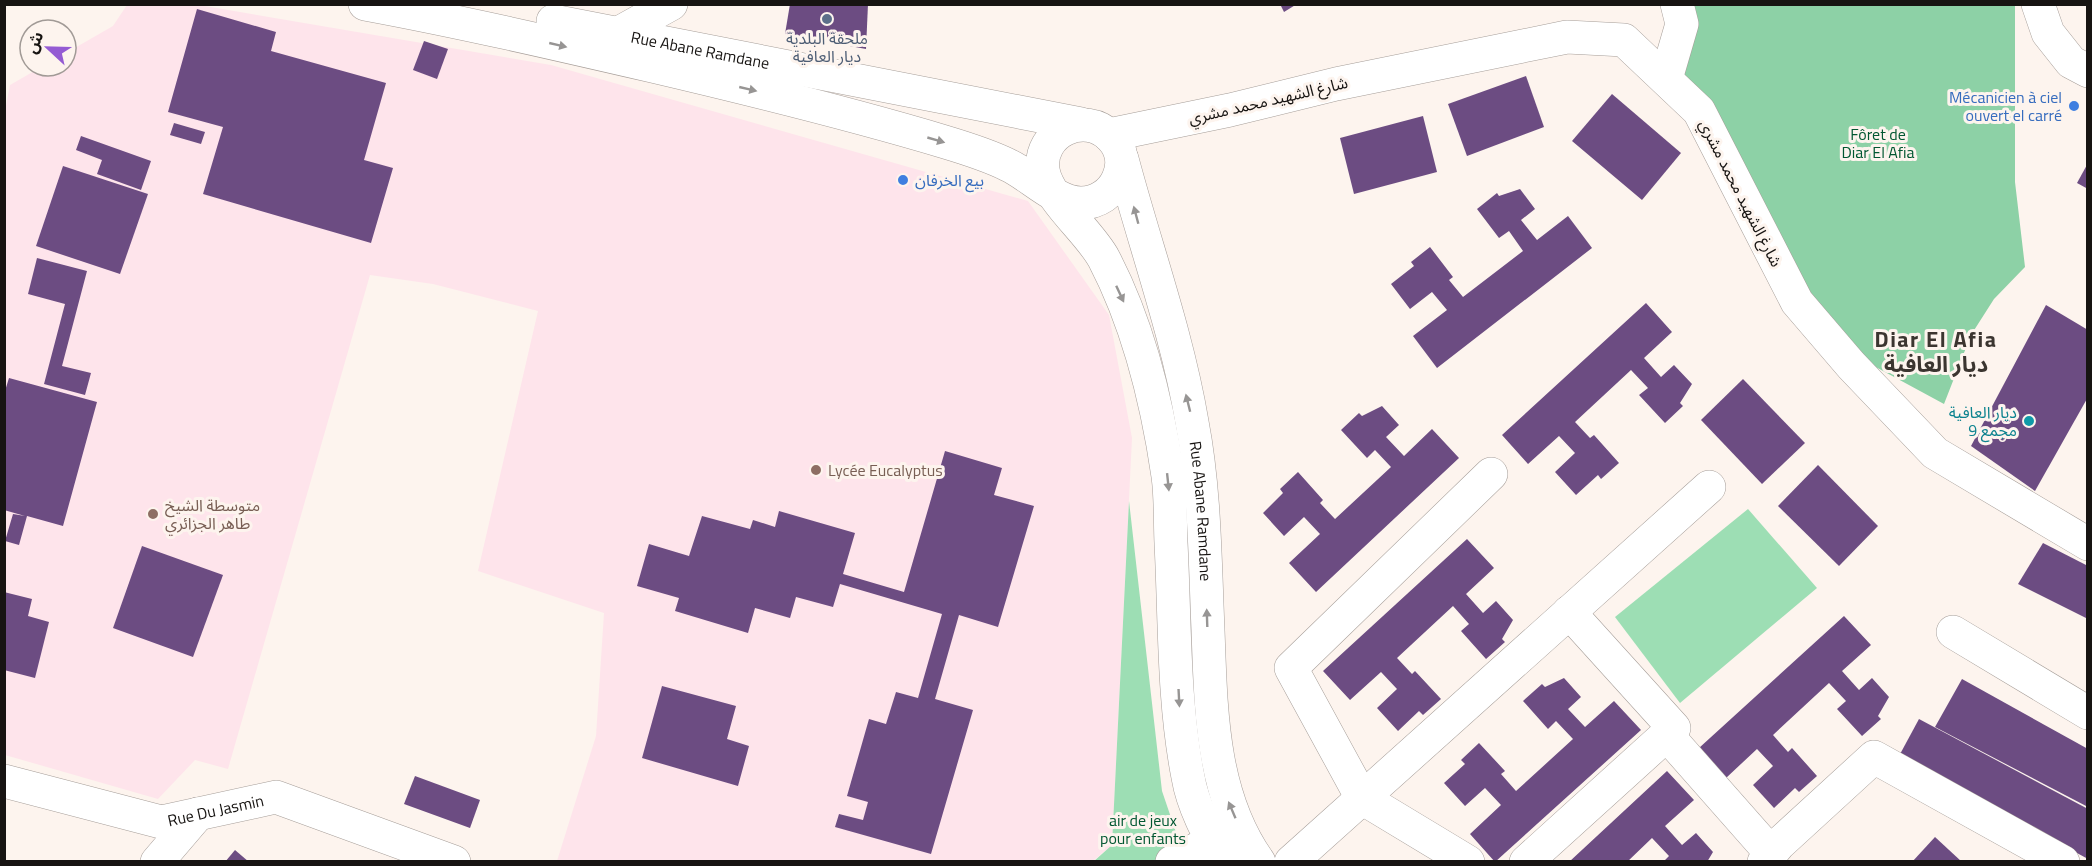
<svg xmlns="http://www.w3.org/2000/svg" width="2092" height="866" viewBox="0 0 2092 866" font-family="'Titillium Web','Noto Sans Arabic',sans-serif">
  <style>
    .education { fill: #fee4eb }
    .green { fill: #9ddeb4 }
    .forest { fill: #8dd1a6 }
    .building { fill: #6c4c82 }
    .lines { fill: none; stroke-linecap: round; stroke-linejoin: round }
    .minor-casing { stroke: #a69e99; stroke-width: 34 }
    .minor { stroke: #fff; stroke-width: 33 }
    .oneway { fill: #979594 }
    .service-dot { fill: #5c6f8a; stroke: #fdf4ee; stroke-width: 2 }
    .shop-dot { fill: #3f7fe0; stroke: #fdf4ee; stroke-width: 2 }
    .culture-dot { fill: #0f9aa8; stroke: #fdf4ee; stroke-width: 2 }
    .education-dot { fill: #8d6e63; stroke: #fdf4ee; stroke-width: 2 }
    .labels { text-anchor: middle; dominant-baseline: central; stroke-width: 6; stroke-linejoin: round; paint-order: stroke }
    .service-label { font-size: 16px; fill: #4e5e75; stroke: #fdf4ee }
    .street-label { font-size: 16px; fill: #171412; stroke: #fdf4ee }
    .shop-label { font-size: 16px; fill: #366cbe; stroke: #fdf4ee; text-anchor: end }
    .park-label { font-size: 16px; fill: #015731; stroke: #fdf4ee }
    .culture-label { font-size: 16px; fill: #0d838f; stroke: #fdf4ee; text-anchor: end }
    .education-label { font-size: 16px; fill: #785e54; stroke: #fdf4ee; text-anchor: start }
    .district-label { font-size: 22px; font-weight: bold; letter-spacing: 1.5px; fill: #3b3530; stroke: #fdf4ee }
  </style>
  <rect width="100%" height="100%" fill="#fdf4ee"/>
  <polygon class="education" points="127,5 199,5 551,65 1028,201 1109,315 1132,438 1112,845 1093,861 557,861 596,736 604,613 478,571 538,311 433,284 370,275 228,769 195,760 158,799 5,755 5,111 10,85 43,66 66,66 66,53 113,26"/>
  <g class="green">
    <polygon points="1129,501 1162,791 1182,850 1190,861 1093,862 1112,845"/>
    <polygon points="1748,509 1817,588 1680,703 1615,617"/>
  </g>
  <polygon class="forest" points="1692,5 2015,5 2015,182 2025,267 1994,299 1971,335 1944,404 1848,352 1783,259 1676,62"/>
  <g class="building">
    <polygon points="790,4 868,4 866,49 785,34"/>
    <polygon points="1280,4 1297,4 1284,12"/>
    <polygon points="197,9 276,32 271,51 386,83 364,160 393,168 371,243 203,194 223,127 168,112"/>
    <polygon points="424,41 448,49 437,79 413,70"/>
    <polygon points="1526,76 1544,127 1467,156 1448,104"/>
    <polygon points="1612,94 1681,153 1642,200 1572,141"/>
    <polygon points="1423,116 1437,172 1354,194 1340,138"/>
    <polygon points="174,123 205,132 201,144 170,135"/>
    <polygon points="81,136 151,161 141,190 97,174 102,160 76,150"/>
    <polygon points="2088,163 2088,189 2077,183"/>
    <polygon points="63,166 148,194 120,274 36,246"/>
    <polygon points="1520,189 1535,209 1521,220 1537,240 1568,216 1592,248 1437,368 1413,336 1447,310 1432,292 1410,309 1391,284 1414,266 1411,262 1430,247 1453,277 1449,280 1463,297 1523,251 1509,231 1499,238 1477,209 1497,193 1499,196"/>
    <polygon points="37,258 87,271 62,366 91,373 85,395 44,384 65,304 28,294"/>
    <polygon points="1646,303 1672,332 1644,358 1661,377 1674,365 1692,384 1680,403 1683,406 1665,423 1639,395 1648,388 1631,370 1575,422 1590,438 1594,435 1619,463 1601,479 1598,475 1576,495 1555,472 1575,453 1559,436 1528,464 1502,435"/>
    <polygon points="2046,305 2088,330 2088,397 2035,491 1971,446"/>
    <polygon points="9,378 97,402 63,526 27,516 19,545 5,541 13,514 25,516 4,510 4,394"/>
    <polygon points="1743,379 1805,443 1762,484 1701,420"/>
    <polygon points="1382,406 1399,425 1386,437 1404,456 1432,429 1459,458 1316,592 1289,563 1320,534 1304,517 1284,536 1263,513 1283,493 1280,489 1298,472 1323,500 1320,503 1335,519 1391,467 1375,450 1367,458 1341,430 1359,413 1362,416"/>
    <polygon points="945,451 1002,468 994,495 1034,506 998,627 959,615 935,699 973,710 931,854 835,827 839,814 863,820 868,802 847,796 869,719 886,724 896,692 918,698 942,614 840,584 833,607 796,597 790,618 755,608 748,633 675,611 679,598 637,586 649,544 689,556 702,516 750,529 753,520 775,527 779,511 855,533 843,574 904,592"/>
    <polygon points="1818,465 1878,526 1839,566 1778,506"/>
    <polygon points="1467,539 1494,568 1466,594 1483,613 1496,601 1513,620 1502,639 1505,642 1486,659 1461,631 1469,624 1453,606 1397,658 1412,674 1415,671 1441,699 1423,715 1419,711 1398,731 1377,708 1397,689 1381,672 1350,700 1323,671"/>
    <polygon points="2043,543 2088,566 2088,619 2018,584"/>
    <polygon points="142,546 223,575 193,657 113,628"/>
    <polygon points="4,592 32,599 28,616 49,622 35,678 4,670"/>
    <polygon points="1844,616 1871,645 1842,671 1859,690 1872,678 1889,697 1878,716 1881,719 1862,736 1837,709 1846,701 1829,683 1773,735 1788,752 1792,748 1817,776 1799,792 1795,788 1774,808 1753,785 1773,766 1757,749 1726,778 1699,748"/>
    <polygon points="1564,678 1581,697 1568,709 1585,727 1614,701 1641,730 1495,862 1470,834 1501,805 1485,788 1465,806 1444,783 1465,764 1461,760 1479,743 1505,771 1501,774 1516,791 1573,739 1556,721 1548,729 1523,701 1542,684 1545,687"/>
    <polygon points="1962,679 2088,749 2088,807 1935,727"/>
    <polygon points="662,686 736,706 727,739 749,746 738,786 642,758"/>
    <polygon points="1919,719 2088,809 2088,859 1899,756"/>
    <polygon points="1667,771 1694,800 1665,826 1682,845 1696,833 1713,852 1707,862 1663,862 1669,856 1652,838 1627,862 1569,862"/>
    <polygon points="415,776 480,800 470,828 404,804"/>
    <polygon points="1935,837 1962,862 1912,862"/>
    <polygon points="235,850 249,862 225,862"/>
  </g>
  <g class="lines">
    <defs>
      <g id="minor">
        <path d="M365,4C462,22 557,44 652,66C750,89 848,113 945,142C965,148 988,155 1008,165C1030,175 1056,203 1081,203C1115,203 1135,162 1111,137C1085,110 1038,132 1043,170C1048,200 1090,232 1104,259C1139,326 1157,401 1168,476C1171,498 1170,521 1171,543C1175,620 1173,701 1188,777C1193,807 1209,835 1224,862"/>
        <polyline points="2038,4 2048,33 2071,62 2088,71"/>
        <path id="s1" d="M553,21L1081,124"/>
        <polyline points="617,34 671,4"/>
        <polyline points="1666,79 1682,24 1677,4"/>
        <polyline points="1109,135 1230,110 1336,84 1567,37 1624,40 1699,111 1797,302 1851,365 1935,453 2088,544"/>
        <path id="s2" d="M1122,159C1145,246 1177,333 1192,422C1205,490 1205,561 1208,630C1211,709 1211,795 1259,862"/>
        <polyline points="1953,632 2088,713"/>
        <polyline points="1666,734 1771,853"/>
        <path id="s3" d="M4,781L161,822L276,797L454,862"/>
        <polyline points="157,862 198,814"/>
        <polyline points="1172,862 1212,841"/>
        <polyline points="1291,862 1709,487"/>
        <polyline points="1468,862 1362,798 1291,668 1491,474"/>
        <polyline points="1526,862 1674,728 1569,612"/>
        <polyline points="1764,862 1779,844 1874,757 2063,862"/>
      </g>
    </defs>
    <use href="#minor" class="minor-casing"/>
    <use href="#minor" class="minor"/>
  </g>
  <defs><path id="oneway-solid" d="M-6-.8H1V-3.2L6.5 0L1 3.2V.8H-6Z" transform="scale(1.5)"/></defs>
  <g class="oneway">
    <use href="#oneway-solid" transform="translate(558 45) rotate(13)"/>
    <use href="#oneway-solid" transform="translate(748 89) rotate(13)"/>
    <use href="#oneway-solid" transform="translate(936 140) rotate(16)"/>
    <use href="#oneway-solid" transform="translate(1136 215) rotate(-105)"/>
    <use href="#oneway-solid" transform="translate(1120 294) rotate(65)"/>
    <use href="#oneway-solid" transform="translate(1188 403) rotate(-104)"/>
    <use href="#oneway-solid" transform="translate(1168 482) rotate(84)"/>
    <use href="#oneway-solid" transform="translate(1207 618) rotate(-92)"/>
    <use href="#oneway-solid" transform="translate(1179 698) rotate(87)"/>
    <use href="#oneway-solid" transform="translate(1232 810) rotate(-113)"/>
  </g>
  <circle class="service-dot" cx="827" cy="19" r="6"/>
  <g class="shop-dot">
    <circle cx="2074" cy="106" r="6"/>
    <circle cx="903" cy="180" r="6"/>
  </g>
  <circle class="culture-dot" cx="2029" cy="421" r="6"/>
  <g class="education-dot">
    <circle cx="816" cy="470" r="6"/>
    <circle cx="153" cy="514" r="6"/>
  </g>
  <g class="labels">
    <g class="service-label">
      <text x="827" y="38">ملحقة البلدية<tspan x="827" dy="18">ديار العافية</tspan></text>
    </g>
    <g class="street-label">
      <text stroke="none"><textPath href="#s1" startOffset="150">Rue Abane Ramdane</textPath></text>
      <text transform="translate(1268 100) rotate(-13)">شارغ الشهيد محمد مشري</text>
      <text transform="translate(1741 193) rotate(63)">شارغ الشهيد محمد مشري</text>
      <text stroke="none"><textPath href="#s2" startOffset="362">Rue Abane Ramdane</textPath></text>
      <text stroke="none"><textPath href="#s3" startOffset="218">Rue Du Jasmin</textPath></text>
    </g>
    <g class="shop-label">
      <text x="2062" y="97">Mécanicien à ciel<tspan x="2062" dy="18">ouvert el carré</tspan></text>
      <text x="915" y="180" text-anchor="start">بيع الخرفان</text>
    </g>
    <g class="park-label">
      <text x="1878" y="134">Fôret de<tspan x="1878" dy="18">Diar El Afia</tspan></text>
      <text x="1143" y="820">air de jeux<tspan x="1143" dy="18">pour enfants</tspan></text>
    </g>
    <g class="culture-label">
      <text x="2017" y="412">ديار العافية<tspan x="2017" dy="18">مجمع 9</tspan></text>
    </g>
    <g class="education-label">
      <text x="828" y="470">Lycée Eucalyptus</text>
      <text x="165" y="505">متوسطة الشيخ<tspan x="165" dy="18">طاهر الجزائري</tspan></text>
    </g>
    <g class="district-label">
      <text x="1936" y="339">Diar El Afia<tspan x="1936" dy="25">ديار العافية</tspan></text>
    </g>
  </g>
  <rect width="2092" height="866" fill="none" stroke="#171412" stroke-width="12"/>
  <g transform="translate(48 48) rotate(292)"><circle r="28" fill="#fdf4ee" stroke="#a19a96" stroke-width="1.5"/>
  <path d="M0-4.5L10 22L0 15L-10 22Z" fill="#945bd3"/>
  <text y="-9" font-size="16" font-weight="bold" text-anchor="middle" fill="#171412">ش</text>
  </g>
</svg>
